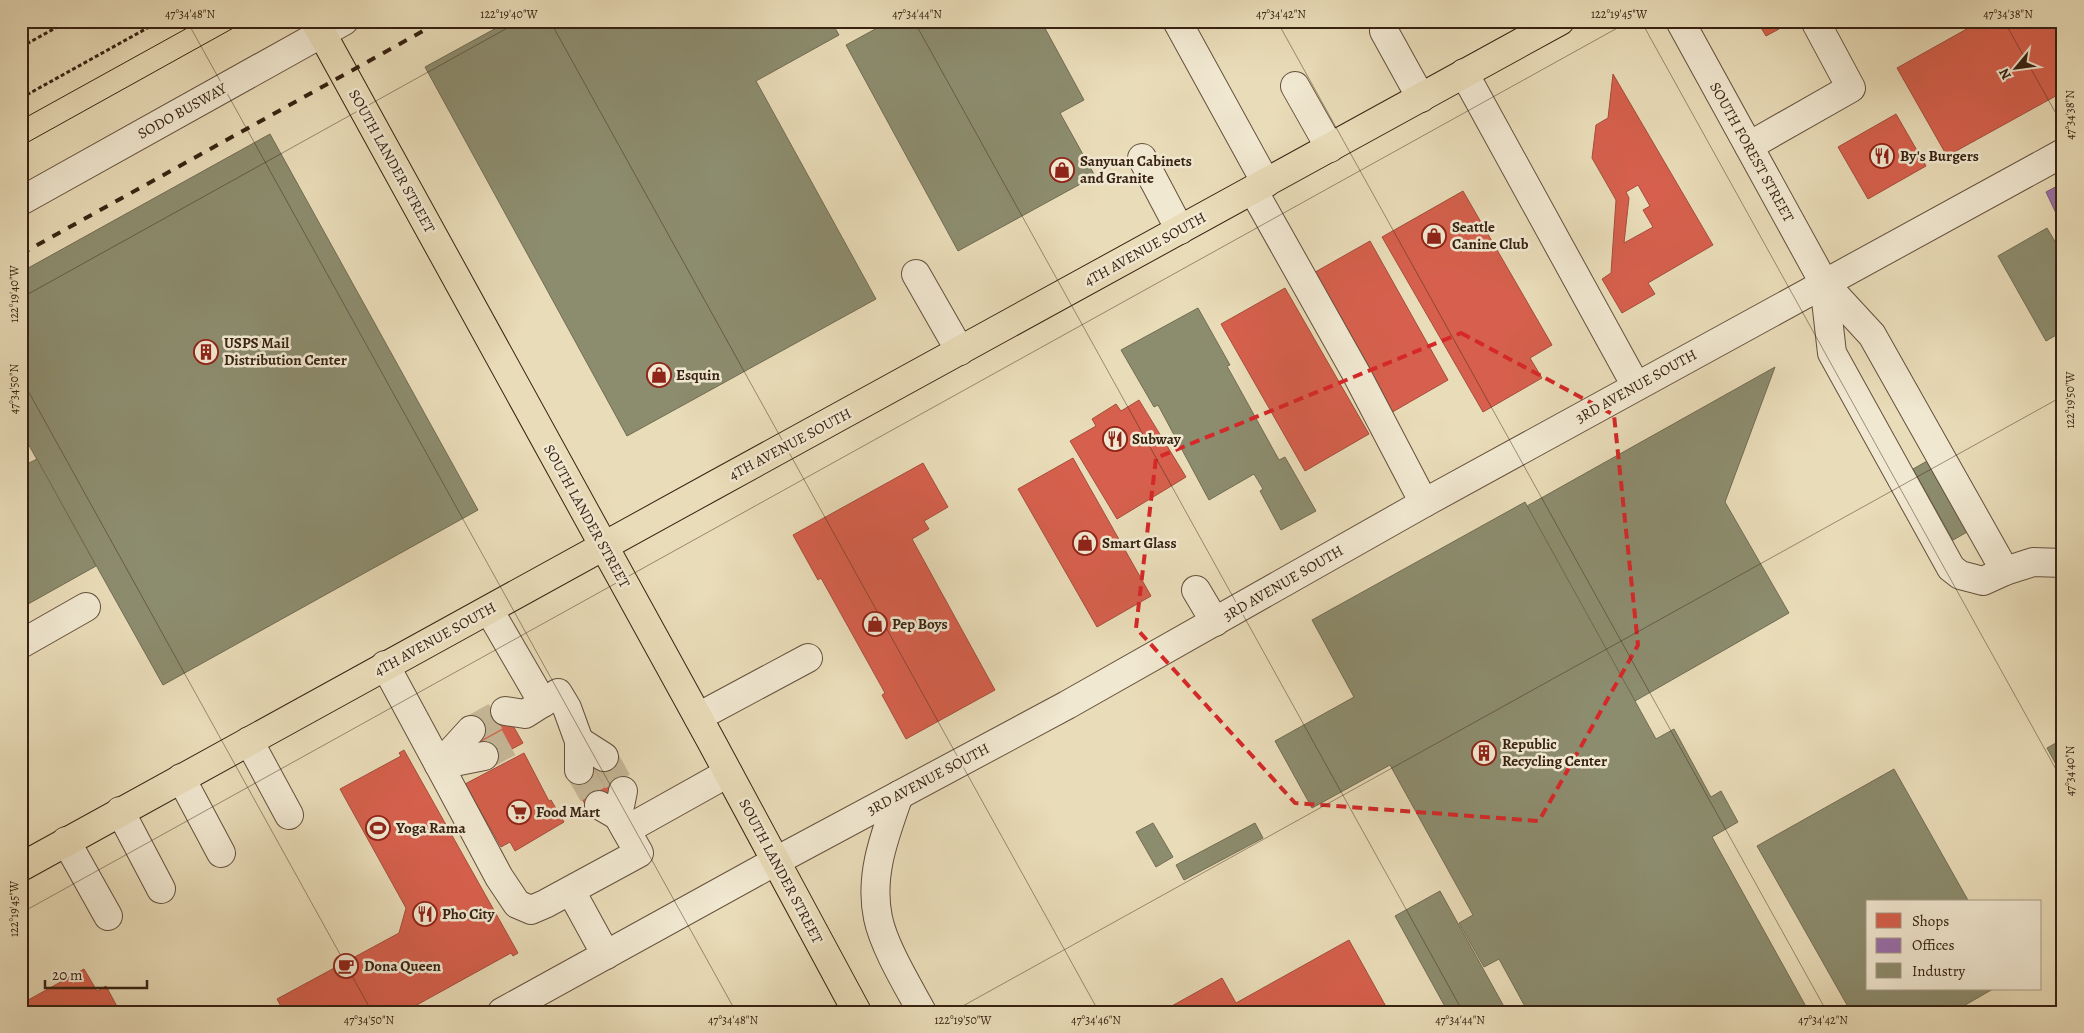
<svg xmlns="http://www.w3.org/2000/svg" width="2084" height="1033" viewBox="0 0 2084 1033" font-family="Alegreya,serif">
  <style>
    .shops { fill: #d6604d; stroke: #a64d3b; fill-rule: evenodd }
    .offices { fill: #9970ab; stroke: #7c597d }
    .industry { fill: #8c8c6e; stroke: #726c52 }
    .lines { fill: none; stroke-linecap: round; stroke-linejoin: round }
    .minor-tunnel { stroke: #c5b797; stroke-width: 28; stroke-dasharray: 28 14; stroke-linecap: butt }
    .minor-casing { stroke: #64503c; stroke-width: 30 }
    .major-casing { stroke: #372212; stroke-width: 30 }
    .path { stroke: #372212; stroke-width: 3; stroke-dasharray: 4 2.5; stroke-linecap: butt }
    .minor { stroke: #f1e8d1; stroke-width: 28 }
    .major { stroke: #e9dcb8; stroke-width: 28 }
    .tram { stroke: #372212; stroke-width: 1 }
    .rail { stroke: #372212; stroke-width: 4; stroke-dasharray: 9 9; stroke-linecap: butt }
    .marked { fill: none; stroke: #d62828; stroke-width: 4; stroke-dasharray: 10 6; stroke-linejoin: round }
    .ticks { fill: none; stroke: #372212; stroke-width: 1; stroke-opacity: 0.45 }
    .labels { text-anchor: middle; dominant-baseline: central; stroke-width: 5; stroke-linejoin: round; paint-order: stroke }
    .street-label { font-size: 15px; fill: #372212; stroke: #f1e8d1 }
    .poi-label { font-size: 15px; font-weight: bold; fill: #372212; stroke: #f1e8d1; text-anchor: start }
    .neatline { fill: none; stroke: #372212; stroke-width: 2 }
    .ticks-label { font-size: 12px; text-anchor: middle; fill: #372212 }
  </style>
  <rect width="100%" height="100%" fill="#e9dcb8"/>
  <filter id="stains"><feTurbulence type="fractalNoise" baseFrequency=".004" numOctaves="4"/><feColorMatrix values="0 0 0 0 .2 0 0 0 0 .09 0 0 0 0 .02 0 0 0 .5 -.17"/></filter>
  <radialGradient id="worn" r=".72"><stop offset=".6" stop-color="#630" stop-opacity="0"/><stop offset="1" stop-color="#630" stop-opacity=".3"/></radialGradient>
  <g class="shops">
    <polygon points="1757,21 1774,21 1779,29 1766,36"/>
    <polygon points="1981,21 2063,21 2063,92 1947,156 1897,68"/>
    <path d="M1613,74L1713,245L1648,283L1655,294L1622,313L1602,279L1611,273L1616,200L1592,158L1596,125L1608,118ZM1638,185L1650,206L1643,210L1653,227L1624,243L1629,198L1626,192Z"/>
    <polygon points="1896,114 1926,166 1868,199 1838,147"/>
    <polygon points="1463,191 1552,345 1530,358 1542,378 1483,412 1382,237"/>
    <polygon points="1370,241 1448,380 1389,414 1310,275"/>
    <polygon points="1285,288 1369,434 1305,471 1221,324"/>
    <polygon points="1139,400 1186,477 1117,519 1070,441 1096,426 1092,419 1116,404 1121,411"/>
    <polygon points="1073,458 1151,596 1097,627 1018,489"/>
    <polygon points="923,463 948,507 924,521 929,529 912,539 995,690 906,739 882,695 885,693 821,578 818,580 793,535"/>
    <polygon points="500,703 523,743 488,762 467,722"/>
    <polygon points="404,750 518,953 513,956 511,953 404,1012 284,1012 277,999 399,933 406,908 340,789 401,756 399,753"/>
    <polygon points="524,753 549,801 551,800 564,822 515,851 510,842 501,847 465,784"/>
    <polygon points="609,754 628,789 589,811 569,776"/>
    <polygon points="1349,940 1389,1012 1161,1012 1222,978 1236,1003"/>
    <polygon points="84,969 97,991 106,986 120,1012 24,1012 21,1004"/>
  </g>
  <polygon class="offices" points="2063,183 2063,228 2046,192"/>
  <g class="industry">
    <polygon points="509,21 831,21 839,35 756,81 876,299 627,436 425,67"/>
    <polygon points="890,21 1041,21 1084,100 1060,113 1095,176 958,251 846,45"/>
    <polygon points="270,134 478,510 163,685 21,431 21,272"/>
    <polygon points="2047,228 2063,255 2063,331 2046,341 1998,256"/>
    <polygon points="1198,308 1230,365 1227,366 1279,460 1285,457 1316,511 1281,530 1260,491 1263,489 1254,474 1209,500 1158,405 1154,407 1121,350"/>
    <polygon points="1775,367 1725,502 1789,613 1635,701 1527,506"/>
    <polygon points="37,459 96,566 21,608 21,467"/>
    <polygon points="1929,460 1969,531 1953,540 1913,469"/>
    <polygon points="1525,502 1656,739 1674,729 1711,797 1721,791 1738,822 1712,837 1809,1012 1528,1012 1499,959 1484,967 1459,923 1473,915 1390,765 1312,808 1275,741 1354,697 1312,620"/>
    <polygon points="2063,739 2063,777 2047,748"/>
    <polygon points="1894,769 1969,902 1868,902 1868,989 1993,989 1953,1012 1851,1012 1757,846"/>
    <polygon points="1153,823 1173,857 1156,867 1136,832"/>
    <polygon points="1255,823 1263,838 1184,880 1176,865"/>
    <polygon points="1440,891 1507,1012 1448,1012 1395,916"/>
  </g>
  <g class="lines">
    <g class="minor-tunnel">
      <polyline points="471,730 505,711"/>
      <polyline points="484,756 519,737"/>
      <polyline points="604,757 623,791"/>
      <polyline points="579,770 599,805"/>
    </g>
    <defs>
      <g id="minor">
        <polyline points="1177,21 1266,183"/>
        <polyline points="1680,21 1824,283 1872,335 2005,571"/>
        <polyline points="1384,31 1421,98"/>
        <polyline points="1464,73 1636,386"/>
        <polyline points="1295,86 1330,148"/>
        <polyline points="1749,146 1851,88 1815,21"/>
        <polyline points="1142,158 1180,230"/>
        <polyline points="1253,190 1357,375 1424,503"/>
        <polyline points="21,201 344,21"/>
        <polyline points="916,274 960,351"/>
        <polyline points="1824,283 1832,353 1951,568 1960,575 1983,581 2005,571 2033,562 2063,563"/>
        <polyline points="1196,590 1215,622"/>
        <polyline points="489,610 543,703"/>
        <polyline points="21,644 86,607"/>
        <polyline points="385,665 439,765 484,756"/>
        <polyline points="505,711 525,714 558,693 567,708 579,741 579,770"/>
        <polyline points="698,717 808,658"/>
        <polyline points="471,730 439,765 499,877 517,904 531,910 545,904 639,853 618,816"/>
        <polyline points="249,741 289,815"/>
        <polyline points="579,741 604,757"/>
        <polyline points="181,778 221,853"/>
        <path d="M899,795C885,835 869,875 878,918C884,947 908,986 922,1012"/>
        <polyline points="599,805 618,816 623,791"/>
        <polyline points="120,811 161,889"/>
        <polyline points="626,830 728,773"/>
        <polyline points="66,841 108,916"/>
        <polyline points="571,891 606,955"/>
        <polyline points="502,1012 776,861 1067,705 1424,503 2063,153"/>
      </g>
      <g id="major">
        <polyline points="315,21 710,739 857,1012"/>
        <polyline points="21,867 711,487 1560,21"/>
      </g>
    </defs>
    <use href="#minor" class="minor-casing"/>
    <use href="#major" class="major-casing"/>
    <g class="path">
      <polyline points="178,21 179,24"/>
      <polyline points="21,47 68,21"/>
      <polyline points="21,98 160,21"/>
    </g>
    <use href="#minor" class="minor"/>
    <use href="#major" class="major"/>
    <g class="tram">
      <polyline points="21,120 200,21"/>
      <polyline points="21,146 246,21"/>
    </g>
    <polyline class="rail" points="21,254 441,21"/>
  </g>
  <path class="marked" d="M1461,333L1614,415L1638,645L1539,821L1295,803L1136,628L1156,458Z"/>
  <path class="ticks" d="M187,21L736,1012M550,21L1099,1012M914,21L1463,1012M1277,21L1827,1012M1641,21L2063,782M2004,21L2063,126M21,298L520,21M21,378L372,1012M21,913L1630,21M952,1012L2063,396M2062,1012L2063,1011"/>
  <defs>
    <symbol id="restaurant-ring" viewBox="-11 -11 22 22"><circle r="9.5" fill="#f1e8d1" stroke="#8f2418" stroke-width="1.5"/><path d="M-5-6h1v4h1v-4h1v4h1v-4h1v5L-1.5 .5V6h-2V.5L-5-1ZM5-6V6H3V1.5H1.5Q1.5-4 5-6Z" fill="#8f2418"/></symbol>
    <symbol id="shop-ring" viewBox="-11 -11 22 22"><circle r="9.5" fill="#f1e8d1" stroke="#8f2418" stroke-width="1.5"/><path d="M-5-2.5h2.3a2.7 3.5 0 0 1 5.4 0H5L5.5 6h-11ZM-1.5-2.5h3a1.5 2.3 0 0 0-3 0Z" fill="#8f2418"/></symbol>
    <symbol id="building-ring" viewBox="-11 -11 22 22"><circle r="9.5" fill="#f1e8d1" stroke="#8f2418" stroke-width="1.5"/><path d="M-4-6H4V6H1V3H-1V6H-4ZM-2.5-4.3h1.7v1.8h-1.7ZM.8-4.3h1.7v1.8H.8ZM-2.5-1h1.7V.8h-1.7ZM.8-1h1.7V.8H.8Z" fill="#8f2418"/></symbol>
    <symbol id="supermarket-ring" viewBox="-11 -11 22 22"><circle r="9.5" fill="#f1e8d1" stroke="#8f2418" stroke-width="1.5"/><path d="M-6-5.5h2.5l.6 2H6L4.5 2H-2.5L-4.4-4H-6ZM-1.5 3.2a1.3 1.3 0 1 0 .1 0ZM3 3.2a1.3 1.3 0 1 0 .1 0Z" fill="#8f2418"/></symbol>
    <symbol id="stadium-ring" viewBox="-11 -11 22 22"><circle r="9.5" fill="#f1e8d1" stroke="#8f2418" stroke-width="1.5"/><path d="M0-5a6.5 5 0 1 0 0 10a6.5 5 0 1 0 0-10ZM-3.5-1.8h7v3.6h-7Z" fill="#8f2418"/></symbol>
    <symbol id="cafe-ring" viewBox="-11 -11 22 22"><circle r="9.5" fill="#f1e8d1" stroke="#8f2418" stroke-width="1.5"/><path d="M-5.5-4.5H6V0H3Q3 3.5 0 3.5H-2.5Q-5.5 3.5-5.5 0ZM3-3.2v2h1.7v-2ZM-6 4.5H4V6H-6Z" fill="#8f2418"/></symbol>
  </defs>
  <g fill-rule="evenodd">
    <use href="#restaurant-ring" x="1868" y="142" width="28" height="28"/>
    <use href="#shop-ring" x="1048" y="156" width="28" height="28"/>
    <use href="#shop-ring" x="1420" y="222" width="28" height="28"/>
    <use href="#building-ring" x="192" y="338" width="28" height="28"/>
    <use href="#shop-ring" x="645" y="361" width="28" height="28"/>
    <use href="#restaurant-ring" x="1101" y="425" width="28" height="28"/>
    <use href="#shop-ring" x="1071" y="529" width="28" height="28"/>
    <use href="#shop-ring" x="861" y="610" width="28" height="28"/>
    <use href="#building-ring" x="1470" y="739" width="28" height="28"/>
    <use href="#supermarket-ring" x="505" y="798" width="28" height="28"/>
    <use href="#stadium-ring" x="364" y="814" width="28" height="28"/>
    <use href="#restaurant-ring" x="411" y="900" width="28" height="28"/>
    <use href="#cafe-ring" x="332" y="952" width="28" height="28"/>
  </g>
  <g class="labels">
    <g class="street-label">
      <text transform="translate(182 111) rotate(-29)">SODO BUSWAY</text>
      <text transform="translate(1752 152) rotate(61)">SOUTH FOREST STREET</text>
      <text transform="translate(392 161) rotate(61)">SOUTH LANDER STREET</text>
      <text transform="translate(1145 249) rotate(-29)">4TH AVENUE SOUTH</text>
      <text transform="translate(1636 386) rotate(-29)">3RD AVENUE SOUTH</text>
      <text transform="translate(790 444) rotate(-28)">4TH AVENUE SOUTH</text>
      <text transform="translate(587 516) rotate(61)">SOUTH LANDER STREET</text>
      <text transform="translate(1283 583) rotate(-30)">3RD AVENUE SOUTH</text>
      <text transform="translate(435 639) rotate(-29)">4TH AVENUE SOUTH</text>
      <text transform="translate(928 779) rotate(-28)">3RD AVENUE SOUTH</text>
      <text transform="translate(781 871) rotate(62)">SOUTH LANDER STREET</text>
    </g>
    <g class="poi-label">
      <text x="1900" y="156">By's Burgers</text>
      <text x="1080" y="161">Sanyuan Cabinets<tspan x="1080" dy="17">and Granite</tspan></text>
      <text x="1452" y="227">Seattle<tspan x="1452" dy="17">Canine Club</tspan></text>
      <text x="224" y="343">USPS Mail<tspan x="224" dy="17">Distribution Center</tspan></text>
      <text x="676" y="375">Esquin</text>
      <text x="1132" y="439">Subway</text>
      <text x="1102" y="543">Smart Glass</text>
      <text x="892" y="624">Pep Boys</text>
      <text x="1502" y="744">Republic<tspan x="1502" dy="17">Recycling Center</tspan></text>
      <text x="536" y="812">Food Mart</text>
      <text x="396" y="828">Yoga Rama</text>
      <text x="442" y="914">Pho City</text>
      <text x="364" y="966">Dona Queen</text>
    </g>
  </g>
  <rect width="2084" height="1033" fill="none" stroke="#e9dcb8" stroke-width="55"/>
  <rect x="1866" y="900" width="175" height="90" fill="#f1e8d1" stroke="#a79985"/>
  <rect x="1876" y="913" width="25" height="15" fill="#d6604d" stroke="#a79985"/>
  <text x="1912" y="926" font-size="15" fill="#372212">Shops</text>
  <rect x="1876" y="938" width="25" height="15" fill="#9970ab" stroke="#a79985"/>
  <text x="1912" y="950" font-size="15" fill="#372212">Offices</text>
  <rect x="1876" y="963" width="25" height="15" fill="#8c8c6e" stroke="#a79985"/>
  <text x="1912" y="976" font-size="15" fill="#372212">Industry</text>
  <g transform="translate(2016 68) rotate(241)" stroke="#f1e8d1" stroke-width="4" paint-order="stroke">
  <path d="M0-4L9 19L0 12L-9 19Z" fill="#372212"/>
  <text y="-8" font-size="14" font-weight="bold" text-anchor="middle" fill="#372212">N</text>
  </g>
  <path d="M45 980v8h102v-8" fill="none" stroke="#372212" stroke-width="2.5"/>
  <text x="52" y="980" font-size="15" fill="#372212" stroke="#f1e8d1" stroke-width="4" paint-order="stroke">20 m</text>
  <rect x="28" y="28" width="2028" height="978" class="neatline"/>
  <g class="ticks-label">
    <text x="190" y="18">47°34'48"N</text>
    <text x="509" y="18">122°19'40"W</text>
    <text x="917" y="18">47°34'44"N</text>
    <text x="1281" y="18">47°34'42"N</text>
    <text x="1619" y="18">122°19'45"W</text>
    <text x="2008" y="18">47°34'38"N</text>
    <text transform="translate(2070 115) rotate(-90)" y="4">47°34'38"N</text>
    <text transform="translate(14 294) rotate(-90)" y="4">122°19'40"W</text>
    <text transform="translate(14 389) rotate(-90)" y="4">47°34'50"N</text>
    <text transform="translate(2070 400) rotate(-90)" y="4">122°19'50"W</text>
    <text transform="translate(2070 771) rotate(-90)" y="4">47°34'40"N</text>
    <text transform="translate(14 909) rotate(-90)" y="4">122°19'45"W</text>
    <text x="369" y="1024">47°34'50"N</text>
    <text x="733" y="1024">47°34'48"N</text>
    <text x="963" y="1024">122°19'50"W</text>
    <text x="1096" y="1024">47°34'46"N</text>
    <text x="1460" y="1024">47°34'44"N</text>
    <text x="1823" y="1024">47°34'42"N</text>
  </g>
  <rect width="100%" height="100%" filter="url(#stains)"/>
  <rect width="100%" height="100%" fill="url(#worn)"/>
</svg>
